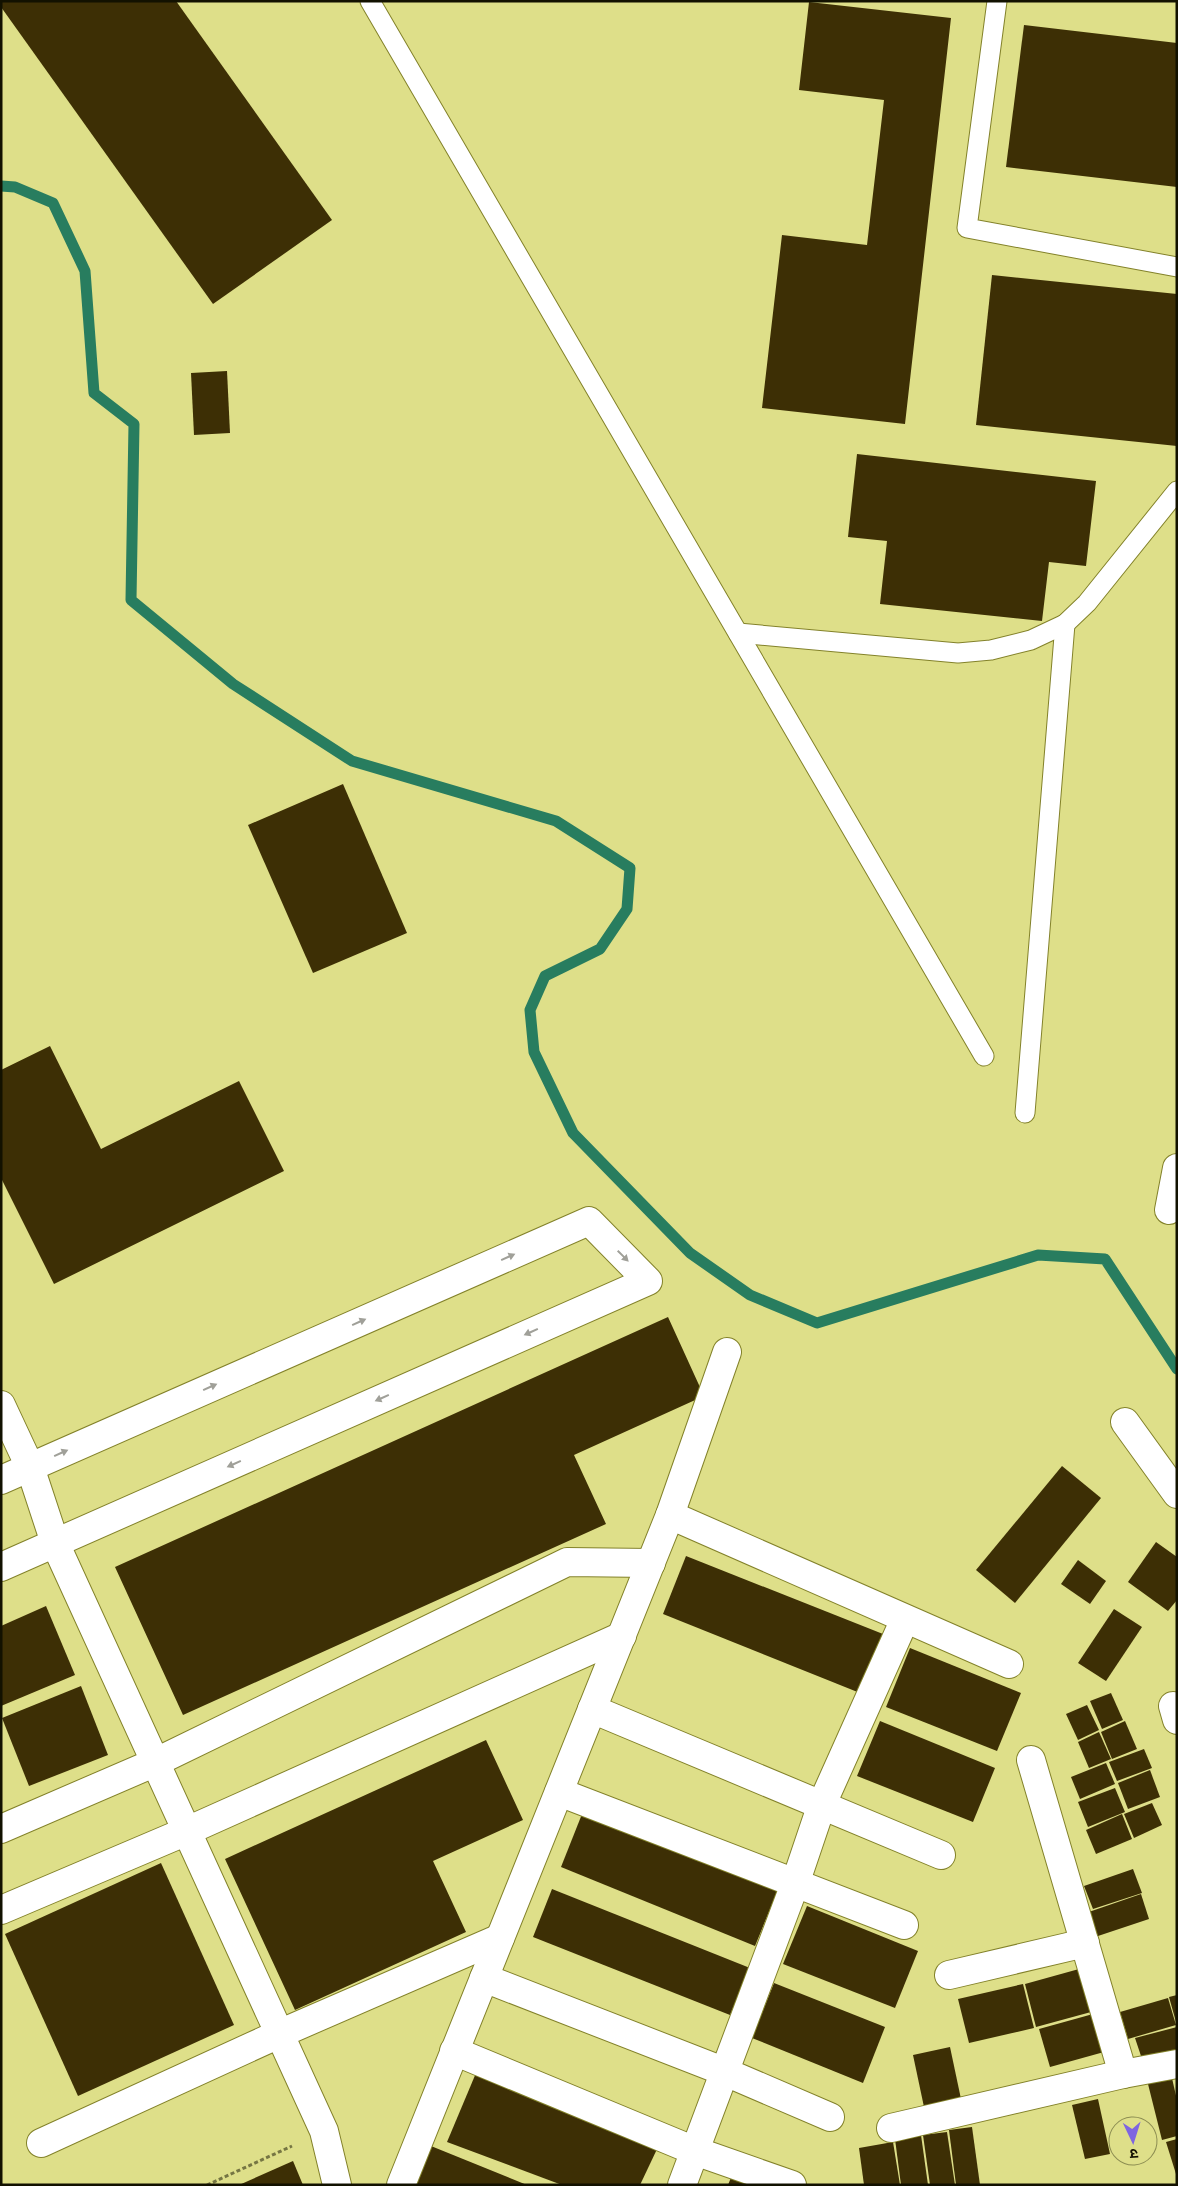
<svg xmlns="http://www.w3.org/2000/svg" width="1178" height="2186" viewBox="0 0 1178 2186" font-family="Roboto,'Noto Sans Devanagari',sans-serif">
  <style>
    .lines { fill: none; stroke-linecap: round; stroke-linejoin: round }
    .stream { stroke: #287d5f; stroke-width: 11 }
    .building { fill: #3d2f05 }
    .service-casing { stroke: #83822a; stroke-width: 21 }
    .minor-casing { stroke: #83822a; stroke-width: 30 }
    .path { stroke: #767643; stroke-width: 3; stroke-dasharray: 4 2.5; stroke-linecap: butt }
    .service { stroke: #fff; stroke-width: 19 }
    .minor { stroke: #fff; stroke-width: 28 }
    .oneway { fill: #a0a099 }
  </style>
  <rect width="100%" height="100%" fill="#dedf89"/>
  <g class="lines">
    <polyline class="stream" points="1,186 15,187 53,203 85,271 94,393 134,424 131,600 233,684 352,761 556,821 630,868 627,909 600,949 545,976 530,1010 534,1052 573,1133 690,1253 750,1295 817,1323 1038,1255 1105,1259 1177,1369"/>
  </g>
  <g class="building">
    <polygon points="1,1 176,1 332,220 213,304 1,7"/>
    <polygon points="809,2 951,18 905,424 762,408 782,235 867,245 884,100 799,90"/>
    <polygon points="1024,25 1177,43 1177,187 1006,167"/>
    <polygon points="992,275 1177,294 1177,446 976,425"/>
    <polygon points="227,371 230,433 194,435 191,373"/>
    <polygon points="857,454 1096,481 1086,566 1049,562 1042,621 880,604 887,541 848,537"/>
    <polygon points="343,784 407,933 313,973 248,825"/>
    <polygon points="50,1046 101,1149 239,1081 284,1171 54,1284 1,1178 1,1070"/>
    <polygon points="668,1317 704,1396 574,1455 606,1524 183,1715 115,1567"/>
    <polygon points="1062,1466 1101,1498 1015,1603 976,1570"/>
    <polygon points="1156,1542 1177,1557 1177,1600 1168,1611 1128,1582"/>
    <polygon points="686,1556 883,1634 860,1693 663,1614"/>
    <polygon points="1078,1560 1106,1581 1090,1604 1061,1584"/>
    <polygon points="46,1606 75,1675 1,1706 1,1626"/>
    <polygon points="1114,1609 1142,1627 1106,1681 1078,1663"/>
    <polygon points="910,1648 1021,1693 997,1751 886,1707"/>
    <polygon points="81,1686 108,1755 29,1786 2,1718"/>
    <polygon points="1111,1693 1123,1720 1102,1729 1090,1701"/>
    <polygon points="1087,1705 1099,1730 1078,1740 1066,1714"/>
    <polygon points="880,1721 995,1768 973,1822 857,1776"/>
    <polygon points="1125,1721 1137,1749 1112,1759 1101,1732"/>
    <polygon points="1099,1732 1111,1759 1089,1768 1078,1742"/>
    <polygon points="486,1740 523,1820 433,1861 466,1932 295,2010 225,1859"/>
    <polygon points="1144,1749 1152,1768 1117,1781 1109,1762"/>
    <polygon points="1106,1763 1115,1784 1080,1799 1071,1777"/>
    <polygon points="1150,1770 1160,1797 1128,1809 1118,1783"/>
    <polygon points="1115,1788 1125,1812 1088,1827 1078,1802"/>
    <polygon points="1152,1803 1162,1825 1134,1838 1124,1814"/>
    <polygon points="584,1809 779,1887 755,1946 561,1867"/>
    <polygon points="1122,1814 1132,1839 1096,1854 1086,1830"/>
    <polygon points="161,1863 234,2025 78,2096 5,1934"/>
    <polygon points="1133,1869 1142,1893 1093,1909 1084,1886"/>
    <polygon points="552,1889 750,1968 730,2015 533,1937"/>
    <polygon points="1141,1894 1149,1919 1092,1938 1083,1914"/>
    <polygon points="807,1906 918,1951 895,2008 783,1964"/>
    <polygon points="1079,1969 1091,2012 1036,2027 1025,1984"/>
    <polygon points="774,1983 885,2027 863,2083 752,2038"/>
    <polygon points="1023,1984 1034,2028 969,2043 958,1999"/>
    <polygon points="1177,1995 1177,2022 1176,2022 1169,1997"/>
    <polygon points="1168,1998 1176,2025 1128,2039 1120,2012"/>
    <polygon points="1093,2014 1104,2052 1050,2067 1039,2029"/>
    <polygon points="1177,2027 1177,2053 1143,2062 1135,2038"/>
    <polygon points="950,2047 961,2099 924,2107 913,2055"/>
    <polygon points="476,2073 658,2147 640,2185 562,2185 447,2142"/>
    <polygon points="1171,2074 1177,2100 1177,2136 1162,2140 1147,2080"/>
    <polygon points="1098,2099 1110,2154 1085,2159 1072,2105"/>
    <polygon points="972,2127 980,2185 956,2185 949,2130"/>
    <polygon points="947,2132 955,2185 930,2185 923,2135"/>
    <polygon points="921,2135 928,2185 901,2185 895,2139"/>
    <polygon points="1177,2139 1177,2174 1176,2174 1166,2142"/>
    <polygon points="893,2142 900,2185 864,2185 859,2148"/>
    <polygon points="426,2144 527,2185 410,2185"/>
    <polygon points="293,2161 303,2185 239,2185"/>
    <polygon points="734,2170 770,2185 728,2185"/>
  </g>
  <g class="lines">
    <defs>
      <g id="service">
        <polyline points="370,1 984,1056"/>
        <polyline points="997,1 967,228 1177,267"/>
        <polyline points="738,633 958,653 991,650 1031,640 1065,624 1087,603 1177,491"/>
        <polyline points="1025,1113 1065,624"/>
      </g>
      <g id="minor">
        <polyline points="1169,1210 1177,1168"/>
        <polyline points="1,1405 30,1467 55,1543 324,2131 337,2185"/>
        <polyline points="1125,1422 1177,1494"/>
        <polyline points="1,1480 589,1221 648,1281 1,1567"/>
        <polyline points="670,1515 1009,1664"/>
        <polyline points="1173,1706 1177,1720"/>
        <polyline points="592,1709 941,1855"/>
        <polyline points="1031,1760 1123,2074"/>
        <polyline points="559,1792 904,1925"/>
        <polyline points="1,1829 156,1762 567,1562 651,1563"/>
        <polyline points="1,1910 187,1831 622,1636"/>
        <polyline points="949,1975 1085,1943"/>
        <polyline points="484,1978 723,2071 830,2117"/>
        <polyline points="454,2051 695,2151 792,2185"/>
        <polyline points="891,2128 1123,2074 1177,2064"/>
        <polyline points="41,2143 279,2034 500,1938"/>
        <polyline points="401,2185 670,1515 727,1352"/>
        <polyline points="682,2185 795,1884 822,1804 905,1619"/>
      </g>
    </defs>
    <use href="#service" class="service-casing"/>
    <use href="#minor" class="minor-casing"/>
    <polyline class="path" points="207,2185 292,2146"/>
    <use href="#service" class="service"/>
    <use href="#minor" class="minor"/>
  </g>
  <defs><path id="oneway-solid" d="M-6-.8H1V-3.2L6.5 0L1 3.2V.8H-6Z" transform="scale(1.25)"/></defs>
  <g class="oneway">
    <use href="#oneway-solid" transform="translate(623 1256) rotate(45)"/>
    <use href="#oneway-solid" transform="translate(508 1257) rotate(-24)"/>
    <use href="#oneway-solid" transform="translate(359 1322) rotate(-24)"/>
    <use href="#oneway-solid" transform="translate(531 1332) rotate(156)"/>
    <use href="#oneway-solid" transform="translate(210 1387) rotate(-24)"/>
    <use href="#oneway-solid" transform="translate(382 1398) rotate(156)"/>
    <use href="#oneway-solid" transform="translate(61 1453) rotate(-24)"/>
    <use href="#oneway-solid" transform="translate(234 1464) rotate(156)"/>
  </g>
  <rect width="1178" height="2186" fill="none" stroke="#121100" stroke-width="5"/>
  <g transform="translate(1133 2141) rotate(176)"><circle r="24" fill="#dedf89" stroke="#8c8d52"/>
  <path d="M0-4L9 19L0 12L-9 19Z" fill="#7e65e0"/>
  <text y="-8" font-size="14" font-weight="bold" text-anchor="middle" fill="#121100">उ</text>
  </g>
</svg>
